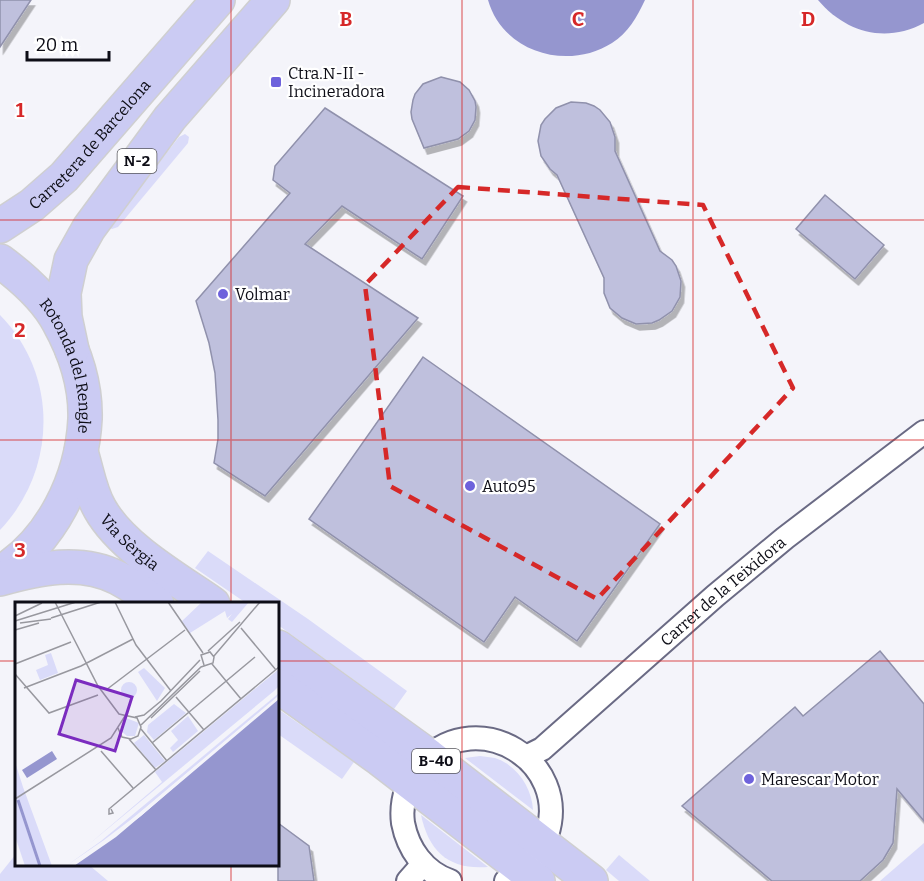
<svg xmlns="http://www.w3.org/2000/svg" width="924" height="881" viewBox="0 0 924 881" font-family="Bitter,serif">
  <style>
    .green { fill: #dadbf9 }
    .water { fill: #9596cf }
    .building { fill: #bfc0dd; stroke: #9091ac; stroke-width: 1.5; filter: url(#shadow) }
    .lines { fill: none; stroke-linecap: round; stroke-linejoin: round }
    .minor-casing { stroke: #6a6a84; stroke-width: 26 }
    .primary-casing { stroke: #cfcfd0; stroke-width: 36 }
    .minor { stroke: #fff; stroke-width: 22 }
    .primary { stroke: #cbcbf3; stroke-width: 33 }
    .marked { fill: none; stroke: #d62828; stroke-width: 4.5; stroke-dasharray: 12 8; stroke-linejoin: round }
    .grid { fill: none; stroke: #d62828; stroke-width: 1.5; stroke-opacity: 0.55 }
    .poi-dot { fill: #6e62dc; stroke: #fff; stroke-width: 2 }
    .labels { text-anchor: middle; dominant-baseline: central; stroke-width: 4.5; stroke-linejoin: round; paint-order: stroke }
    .shield { fill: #fff; stroke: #56565c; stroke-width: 1.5 }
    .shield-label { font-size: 15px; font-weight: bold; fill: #0d0d16 }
    .poi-label { font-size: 16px; fill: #0d0d16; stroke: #fff; text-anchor: start }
    .street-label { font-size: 16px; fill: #0d0d16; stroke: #fff }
    .inset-river { fill: none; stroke: #9596cf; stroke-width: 3 }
    .inset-road { fill: none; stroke: #98989f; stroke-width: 1.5 }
    .view { fill: #7b2cbf; fill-opacity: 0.15; stroke: #7b2cbf; stroke-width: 3 }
    .inset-edge { fill: none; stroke: #0d0d16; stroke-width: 3 }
    .grid-label { font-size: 20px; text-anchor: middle; font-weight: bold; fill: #d62828; stroke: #fff; stroke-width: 4.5; stroke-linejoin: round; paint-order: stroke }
  </style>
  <defs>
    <filter id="shadow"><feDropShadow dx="3.5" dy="6" stdDeviation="0" flood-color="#0004"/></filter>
  </defs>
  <rect width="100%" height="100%" fill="#f4f4fa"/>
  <g class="green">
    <polygon points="185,134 189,137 188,143 118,227 112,229 110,228 112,222 179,137"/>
    <path d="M0,315C59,375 57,470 0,530Z"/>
    <polygon points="208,551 308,619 407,691 394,709 278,625 278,604 246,603 195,568"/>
    <polygon points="278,709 354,762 342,779 278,734"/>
    <path d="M480,756C485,757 490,757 495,758C517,765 532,788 533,810L465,758Z"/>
    <path d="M421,815L488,867C449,870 429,852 421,815Z"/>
    <polygon points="924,843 924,881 880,881"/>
    <polygon points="16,854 16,864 89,865 108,881 0,881 0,874"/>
    <polygon points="619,855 650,881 619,881 606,870"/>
  </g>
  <g class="water">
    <path d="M488,0H645C637,17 628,33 612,43C568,71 503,53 488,0Z"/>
    <path d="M818,0H924V23C885,44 845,32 818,0Z"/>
  </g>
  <g class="building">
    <polygon points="0,0 31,0 0,47"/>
    <polygon points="441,77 460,82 469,90 475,101 476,107 475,120 469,131 458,139 424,148 412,119 411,112 413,100 415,94 423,84"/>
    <polygon points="571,102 586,103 594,106 600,110 610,122 615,137 615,151 660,251 672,260 676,266 681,281 680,297 672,311 659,320 652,323 636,324 622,318 610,308 604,293 604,278 557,175 550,169 541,156 538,141 541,125 545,119 556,108"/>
    <polygon points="325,108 463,196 422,259 342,206 305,244 418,318 265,496 214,463 218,439 218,420 215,373 209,343 196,301 290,193 273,180 275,166"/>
    <polygon points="825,195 884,245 855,279 796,229"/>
    <polygon points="423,357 660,524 577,641 515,597 484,642 309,519"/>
    <polygon points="880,651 924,704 924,821 897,789 893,843 883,860 860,881 772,881 682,806 795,707 803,716"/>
    <polygon points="278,823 309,846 314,881 278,881"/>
  </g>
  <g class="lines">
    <defs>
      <g id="minor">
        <path id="s1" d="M526,757L542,749L715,596L785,538L924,432"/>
        <polyline points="408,881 423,864"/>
        <path d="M450,881C424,872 408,849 403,823C400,800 408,777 425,760C478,706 571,761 547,835C543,848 536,860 525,869C520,874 512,877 506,881"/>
      </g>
      <g id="primary">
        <path id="s2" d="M0,226L32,205L64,177L218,0"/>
        <path id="s3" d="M0,261C23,278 46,298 59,323C75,352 86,386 85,419C82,479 52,541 0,573"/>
        <polyline points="72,350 65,317 64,293 71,260 89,228 170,118 273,0"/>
        <path id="s4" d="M81,452C87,471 90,492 100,509C122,548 177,579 213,604"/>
        <path d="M0,579C38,568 81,559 118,578C132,585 145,595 157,604"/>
        <polyline points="278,647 429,756 591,881"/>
        <polyline points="278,686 377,757 538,881"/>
      </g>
    </defs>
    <use href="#minor" class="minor-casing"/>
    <use href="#primary" class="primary-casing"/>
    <use href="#minor" class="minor"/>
    <use href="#primary" class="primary"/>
  </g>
  <path class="marked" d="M458,187L703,205L793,388L597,599L390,486L365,285Z"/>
  <path class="grid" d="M231,0V604M462,0V881M693,0V881M0,220H924M0,440H924M0,661H16M278,661H924M231,864V881"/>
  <g class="poi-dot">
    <rect x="270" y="76" width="12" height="12" rx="3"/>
    <circle cx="223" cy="294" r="6"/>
    <circle cx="470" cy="486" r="6"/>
    <circle cx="749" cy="779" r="6"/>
  </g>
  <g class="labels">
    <g class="shield">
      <rect x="117.5" y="149" width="39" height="24" rx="4.5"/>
      <rect x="412" y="749" width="48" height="24" rx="4.5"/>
    </g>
    <g class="shield-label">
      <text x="137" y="161">N-2</text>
      <text x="436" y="761">B-40</text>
    </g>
    <g class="poi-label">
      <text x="288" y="73">Ctra.N-II -<tspan x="288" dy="18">Incineradora</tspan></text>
      <text x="235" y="294">Volmar</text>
      <text x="482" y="486">Auto95</text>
      <text x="761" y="779">Marescar Motor</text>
    </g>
    <g class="street-label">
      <text stroke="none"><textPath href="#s2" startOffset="122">Carretera de Barcelona</textPath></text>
      <text stroke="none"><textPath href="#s3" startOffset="130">Rotonda del Rengle</textPath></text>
      <text stroke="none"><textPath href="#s4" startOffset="105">Via Sèrgia</textPath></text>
      <text stroke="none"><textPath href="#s1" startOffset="258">Carrer de la Teixidora</textPath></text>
    </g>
  </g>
  <g transform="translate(15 602)">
    <rect width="264" height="264" fill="#f4f4fa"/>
    <path d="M187,0H234L217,20L213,17L217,12L212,16L210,9L175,31L167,19ZM36,51L43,71L25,78L21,68L33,63L30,53ZM129,66L150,86L142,99L123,70ZM264,67V84L259,89L73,243L147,180L140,170ZM106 88a8 8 0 1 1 16 0a8 8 0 1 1-16 0ZM264,91L262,95L122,213L89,238L51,264L86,239ZM159,102L171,111L139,138L132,130L133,123ZM173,114L183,129L158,150L155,146L163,138L156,129ZM111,116L124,121L120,134H112L106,129ZM129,133L150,159L140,166L119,141ZM0,160L8,185L37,264H10L1,237Z" fill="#dadbf9"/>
    <path d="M264,97V264H59L101,235ZM37,149L42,157L12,176L7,168Z" fill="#9596cf"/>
    <path d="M264,94L126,214L56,264L99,232Z" fill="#f4f4fa"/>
    <path class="inset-river" d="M3,198L25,264"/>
    <path class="inset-road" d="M40,0L83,84L104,112L122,116L126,125L123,134L116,137L107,135L103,126M100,0L121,43L156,89M153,0L188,51M0,14L27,1M36,16L86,0M0,19L61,0M5,21L36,17M226,26L261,68M0,28L24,21M193,49L225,20M199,54L245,0M0,62L56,40M197,62L226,97M0,72L34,111L83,93M9,86L66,64L118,37M91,88L170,28M161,95L189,128M120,115L129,113L146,99L185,58M136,116L185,69M126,123L186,65L198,61L199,55L195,50L186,53L189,63M126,127L152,159M114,137L141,168M137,141L240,55M86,149L118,186M0,197L96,136L110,114M96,207L98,211L94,212V207L264,65"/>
    <path class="view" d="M61,78L117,95L100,149L44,132Z"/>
    <rect width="264" height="264" class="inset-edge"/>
  </g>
  <g class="grid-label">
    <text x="346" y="26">B</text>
    <text x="578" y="26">C</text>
    <text x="808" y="26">D</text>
    <text x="20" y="117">1</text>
    <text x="20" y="337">2</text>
    <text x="20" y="557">3</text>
  </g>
  <path d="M27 51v9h82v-9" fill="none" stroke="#0d0d16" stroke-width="3"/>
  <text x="36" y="51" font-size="18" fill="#0d0d16" stroke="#ffffff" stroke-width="4.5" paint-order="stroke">20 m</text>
</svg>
